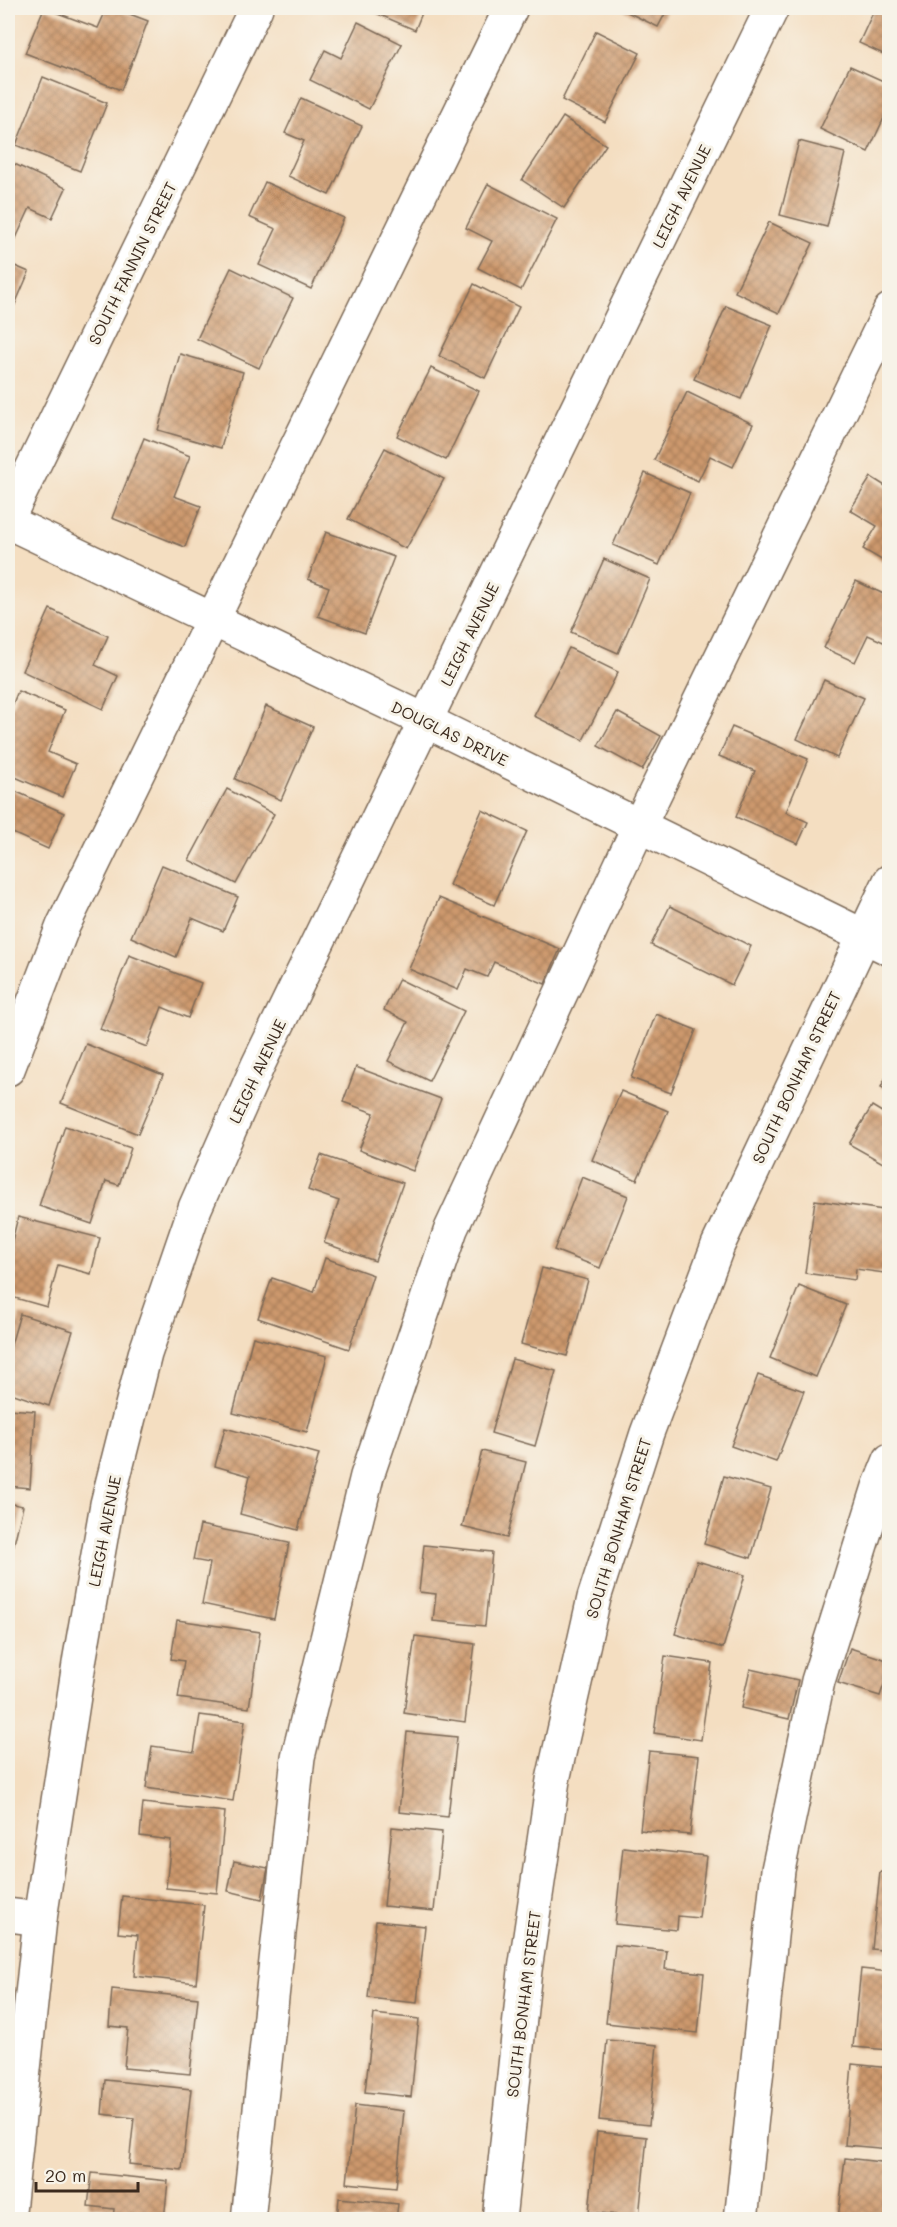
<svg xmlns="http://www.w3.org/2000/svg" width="897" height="2227" viewBox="0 0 897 2227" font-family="Mali,sans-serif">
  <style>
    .building { fill: url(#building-cross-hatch) }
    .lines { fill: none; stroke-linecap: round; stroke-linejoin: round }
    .minor-casing { stroke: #7c6957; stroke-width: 36 }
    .minor { stroke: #fff; stroke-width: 33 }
    .labels { text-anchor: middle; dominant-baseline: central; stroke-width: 6; stroke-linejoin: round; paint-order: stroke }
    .street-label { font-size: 16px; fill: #3b2a1e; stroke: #f7f3e8 }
  </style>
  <defs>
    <pattern id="building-cross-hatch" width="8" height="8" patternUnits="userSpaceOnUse" patternTransform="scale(1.5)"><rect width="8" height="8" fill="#cd996d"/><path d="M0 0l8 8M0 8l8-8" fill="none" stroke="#a87d59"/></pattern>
  </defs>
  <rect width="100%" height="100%" fill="#f7f3e8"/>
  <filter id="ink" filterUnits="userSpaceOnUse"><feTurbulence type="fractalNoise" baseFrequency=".0167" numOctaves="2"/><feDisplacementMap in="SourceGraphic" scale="12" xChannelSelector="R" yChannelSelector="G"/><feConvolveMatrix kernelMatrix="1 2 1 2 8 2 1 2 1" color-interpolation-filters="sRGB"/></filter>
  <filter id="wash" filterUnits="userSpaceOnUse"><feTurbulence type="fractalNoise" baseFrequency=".008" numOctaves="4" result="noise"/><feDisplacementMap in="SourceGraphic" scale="24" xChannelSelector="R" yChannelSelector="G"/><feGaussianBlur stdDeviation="1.35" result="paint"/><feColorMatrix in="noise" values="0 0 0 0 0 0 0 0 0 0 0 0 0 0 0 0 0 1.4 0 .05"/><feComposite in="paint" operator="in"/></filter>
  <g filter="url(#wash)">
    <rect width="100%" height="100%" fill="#f4dec1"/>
    <g id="blocks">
      <g class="building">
        <polygon points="44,8 98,28 107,8 114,8 148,21 121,90 25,53"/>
        <polygon points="373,8 424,8 415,30 371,11"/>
        <polygon points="619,8 668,8 658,27"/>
        <polygon points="875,8 890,8 890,57 859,43"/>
        <polygon points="358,22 402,44 369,109 310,80 325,50 341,58"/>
        <polygon points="596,31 640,53 605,122 562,100"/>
        <polygon points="850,66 890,84 890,105 868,152 820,129"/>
        <polygon points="43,77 107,103 80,171 16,145"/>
        <polygon points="301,98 362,126 329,195 288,176 304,141 285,133"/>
        <polygon points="563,117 606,145 564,208 522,180"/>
        <polygon points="799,141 845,153 827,227 780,215"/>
        <polygon points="8,161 66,188 52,218 30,208 11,249 8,247"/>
        <polygon points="265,182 344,218 311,289 259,265 276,229 249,217"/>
        <polygon points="488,184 557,219 521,290 478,268 492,241 466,228"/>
        <polygon points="769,222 813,243 779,313 735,292"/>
        <polygon points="8,263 29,272 13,309 8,307"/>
        <polygon points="231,268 293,298 259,368 197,339"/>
        <polygon points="474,284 519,307 485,378 439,356"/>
        <polygon points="726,306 772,325 741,399 694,379"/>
        <polygon points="180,354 243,372 221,448 158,430"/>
        <polygon points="431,368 479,391 446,460 397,436"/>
        <polygon points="687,392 753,424 733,467 710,456 698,481 654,460"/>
        <polygon points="144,438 190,456 174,496 201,506 185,547 112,518"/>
        <polygon points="385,448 444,479 406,549 348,519"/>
        <polygon points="645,473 690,493 659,565 613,545"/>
        <polygon points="871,477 890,489 890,565 863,549 877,526 850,510"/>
        <polygon points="326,532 394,557 365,633 318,616 329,587 308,579"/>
        <polygon points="604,559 650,579 618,653 571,632"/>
        <polygon points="856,581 890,597 890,645 868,635 855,662 824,648"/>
        <polygon points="50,609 108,636 95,665 118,676 103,709 22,671"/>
        <polygon points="569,648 618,672 583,740 534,716"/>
        <polygon points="824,680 864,698 837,758 797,739"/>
        <polygon points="18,691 65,710 48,752 76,764 62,797 8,774 8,716"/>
        <polygon points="266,706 313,727 281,800 235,779"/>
        <polygon points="617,712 661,736 642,770 598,746"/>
        <polygon points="732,727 808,759 786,812 808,822 798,844 736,817 755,771 719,756"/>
        <polygon points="8,788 64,813 48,849 8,831"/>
        <polygon points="227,789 274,814 236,884 189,860"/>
        <polygon points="482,810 527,831 494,905 449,885"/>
        <polygon points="162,865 238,897 223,931 192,918 176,957 131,937"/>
        <polygon points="439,898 560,949 545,984 494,962 487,977 467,969 458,990 409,969"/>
        <polygon points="670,906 751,946 732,985 651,945"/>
        <polygon points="129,955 201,983 188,1018 162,1007 147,1047 100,1029"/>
        <polygon points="399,979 464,1011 429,1081 388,1061 408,1022 384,1010"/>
        <polygon points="656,1014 696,1030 671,1093 631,1078"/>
        <polygon points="86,1044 163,1075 138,1134 61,1103"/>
        <polygon points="356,1067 441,1099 413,1171 359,1150 374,1113 343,1102"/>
        <polygon points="890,1069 890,1091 881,1087"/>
        <polygon points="621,1091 668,1111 637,1180 592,1160"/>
        <polygon points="872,1106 890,1117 890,1167 849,1144"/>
        <polygon points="65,1126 131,1148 119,1185 106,1181 92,1224 39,1206"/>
        <polygon points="321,1155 403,1183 375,1261 324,1243 339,1201 308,1190"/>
        <polygon points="582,1177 628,1196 600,1268 554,1250"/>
        <polygon points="815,1200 890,1211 890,1236 884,1273 856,1269 855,1280 805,1273"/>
        <polygon points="18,1217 100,1238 91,1274 58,1265 47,1307 8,1296 8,1257"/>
        <polygon points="325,1258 373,1275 349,1349 258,1318 272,1278 314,1292"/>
        <polygon points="542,1268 588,1280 567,1356 521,1344"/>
        <polygon points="799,1286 846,1305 816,1377 770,1358"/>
        <polygon points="20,1314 73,1331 49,1406 8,1392 8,1355"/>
        <polygon points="253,1337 327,1356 307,1432 233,1413"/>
        <polygon points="512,1359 556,1371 535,1446 491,1433"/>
        <polygon points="758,1375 804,1391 776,1462 731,1446"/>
        <polygon points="8,1409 35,1411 30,1488 8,1486"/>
        <polygon points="225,1428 319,1454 298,1530 240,1514 250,1476 215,1466"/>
        <polygon points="482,1451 526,1462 507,1538 462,1527"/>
        <polygon points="724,1476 771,1489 751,1558 704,1544"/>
        <polygon points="8,1503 23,1506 13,1548 8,1547"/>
        <polygon points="200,1525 289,1543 274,1619 202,1604 210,1563 193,1560"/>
        <polygon points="424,1545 492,1552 485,1626 433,1621 436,1594 419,1592"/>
        <polygon points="697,1561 745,1575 723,1648 675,1634"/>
        <polygon points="177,1620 260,1632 249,1708 178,1698 184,1661 171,1659"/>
        <polygon points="415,1636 475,1644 465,1722 404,1713"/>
        <polygon points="850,1648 890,1661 890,1667 880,1696 838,1683"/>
        <polygon points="665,1656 712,1663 701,1740 654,1733"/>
        <polygon points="750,1669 798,1680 789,1719 741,1708"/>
        <polygon points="200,1715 245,1721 233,1801 146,1788 152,1746 194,1752"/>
        <polygon points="407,1732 457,1737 448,1817 399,1812"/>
        <polygon points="649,1751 699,1756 690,1835 640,1830"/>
        <polygon points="143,1803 225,1812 217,1893 166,1888 171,1840 140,1836"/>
        <polygon points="392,1827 442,1832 434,1911 384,1906"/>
        <polygon points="623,1847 706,1856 699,1918 678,1916 677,1930 615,1924"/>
        <polygon points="234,1861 268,1868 262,1899 228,1891"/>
        <polygon points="880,1872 890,1873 890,1951 872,1949"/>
        <polygon points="122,1896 204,1905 196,1983 134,1976 138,1935 118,1933"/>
        <polygon points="376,1921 425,1926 417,2003 368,1998"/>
        <polygon points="615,1945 667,1951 665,1969 704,1973 698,2033 606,2023"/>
        <polygon points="861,1969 890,1972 890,2050 853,2047"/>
        <polygon points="112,1989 198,1998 190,2074 124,2068 128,2028 109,2026"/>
        <polygon points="374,2014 419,2019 411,2097 365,2092"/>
        <polygon points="607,2040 657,2045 649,2125 599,2120"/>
        <polygon points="852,2064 890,2068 890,2149 845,2145"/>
        <polygon points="105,2080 191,2089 182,2170 129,2164 134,2118 102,2114"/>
        <polygon points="355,2105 404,2111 396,2188 347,2183"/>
        <polygon points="597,2132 647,2137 639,2217 589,2212"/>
        <polygon points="845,2158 890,2163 885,2220 838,2220"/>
        <polygon points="92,2173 168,2181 164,2220 113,2220 114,2209 88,2206"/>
        <polygon points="339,2198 398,2204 396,2220 337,2220"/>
      </g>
    </g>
  </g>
  <g filter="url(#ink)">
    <use href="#blocks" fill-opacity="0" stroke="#7c6957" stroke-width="1.5"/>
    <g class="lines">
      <defs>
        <g id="minor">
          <polyline points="8,518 256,8"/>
          <polyline points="8,522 426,721 890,949"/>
          <polyline points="8,1069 63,926 511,8"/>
          <polyline points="8,1915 40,1919"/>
          <polyline points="8,2220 40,1919 80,1657 107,1504 145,1354 195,1208 258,1065 772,8"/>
          <polyline points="248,2220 298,1757 367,1476 451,1229 639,826 890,310"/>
          <polyline points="499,2220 525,1970 553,1780 594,1598 647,1433 718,1245 890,881"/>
          <polyline points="741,2220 778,1870 818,1681 879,1487 890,1460"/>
        </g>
      </defs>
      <use href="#minor" class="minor-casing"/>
      <use href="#minor" class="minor"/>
    </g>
  </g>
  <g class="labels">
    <g class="street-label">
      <text transform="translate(681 196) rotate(-64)">LEIGH AVENUE</text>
      <text transform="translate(132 263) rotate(-64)">SOUTH FANNIN STREET</text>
      <text transform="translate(469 634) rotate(-64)">LEIGH AVENUE</text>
      <text transform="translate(450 733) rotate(26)">DOUGLAS DRIVE</text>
      <text transform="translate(257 1071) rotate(-65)">LEIGH AVENUE</text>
      <text transform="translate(796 1077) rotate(-65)">SOUTH BONHAM STREET</text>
      <text transform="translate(618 1528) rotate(-73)">SOUTH BONHAM STREET</text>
      <text transform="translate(104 1531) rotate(-79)">LEIGH AVENUE</text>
      <text transform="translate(523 2004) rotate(-83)">SOUTH BONHAM STREET</text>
    </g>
  </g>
  <rect width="897" height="2227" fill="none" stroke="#f7f3e8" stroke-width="30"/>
  <path d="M36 2182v9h102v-9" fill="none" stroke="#3b2a1e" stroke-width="3"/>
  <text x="45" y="2182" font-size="18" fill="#3b2a1e" stroke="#f7f3e8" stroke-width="4.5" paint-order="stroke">20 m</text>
</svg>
